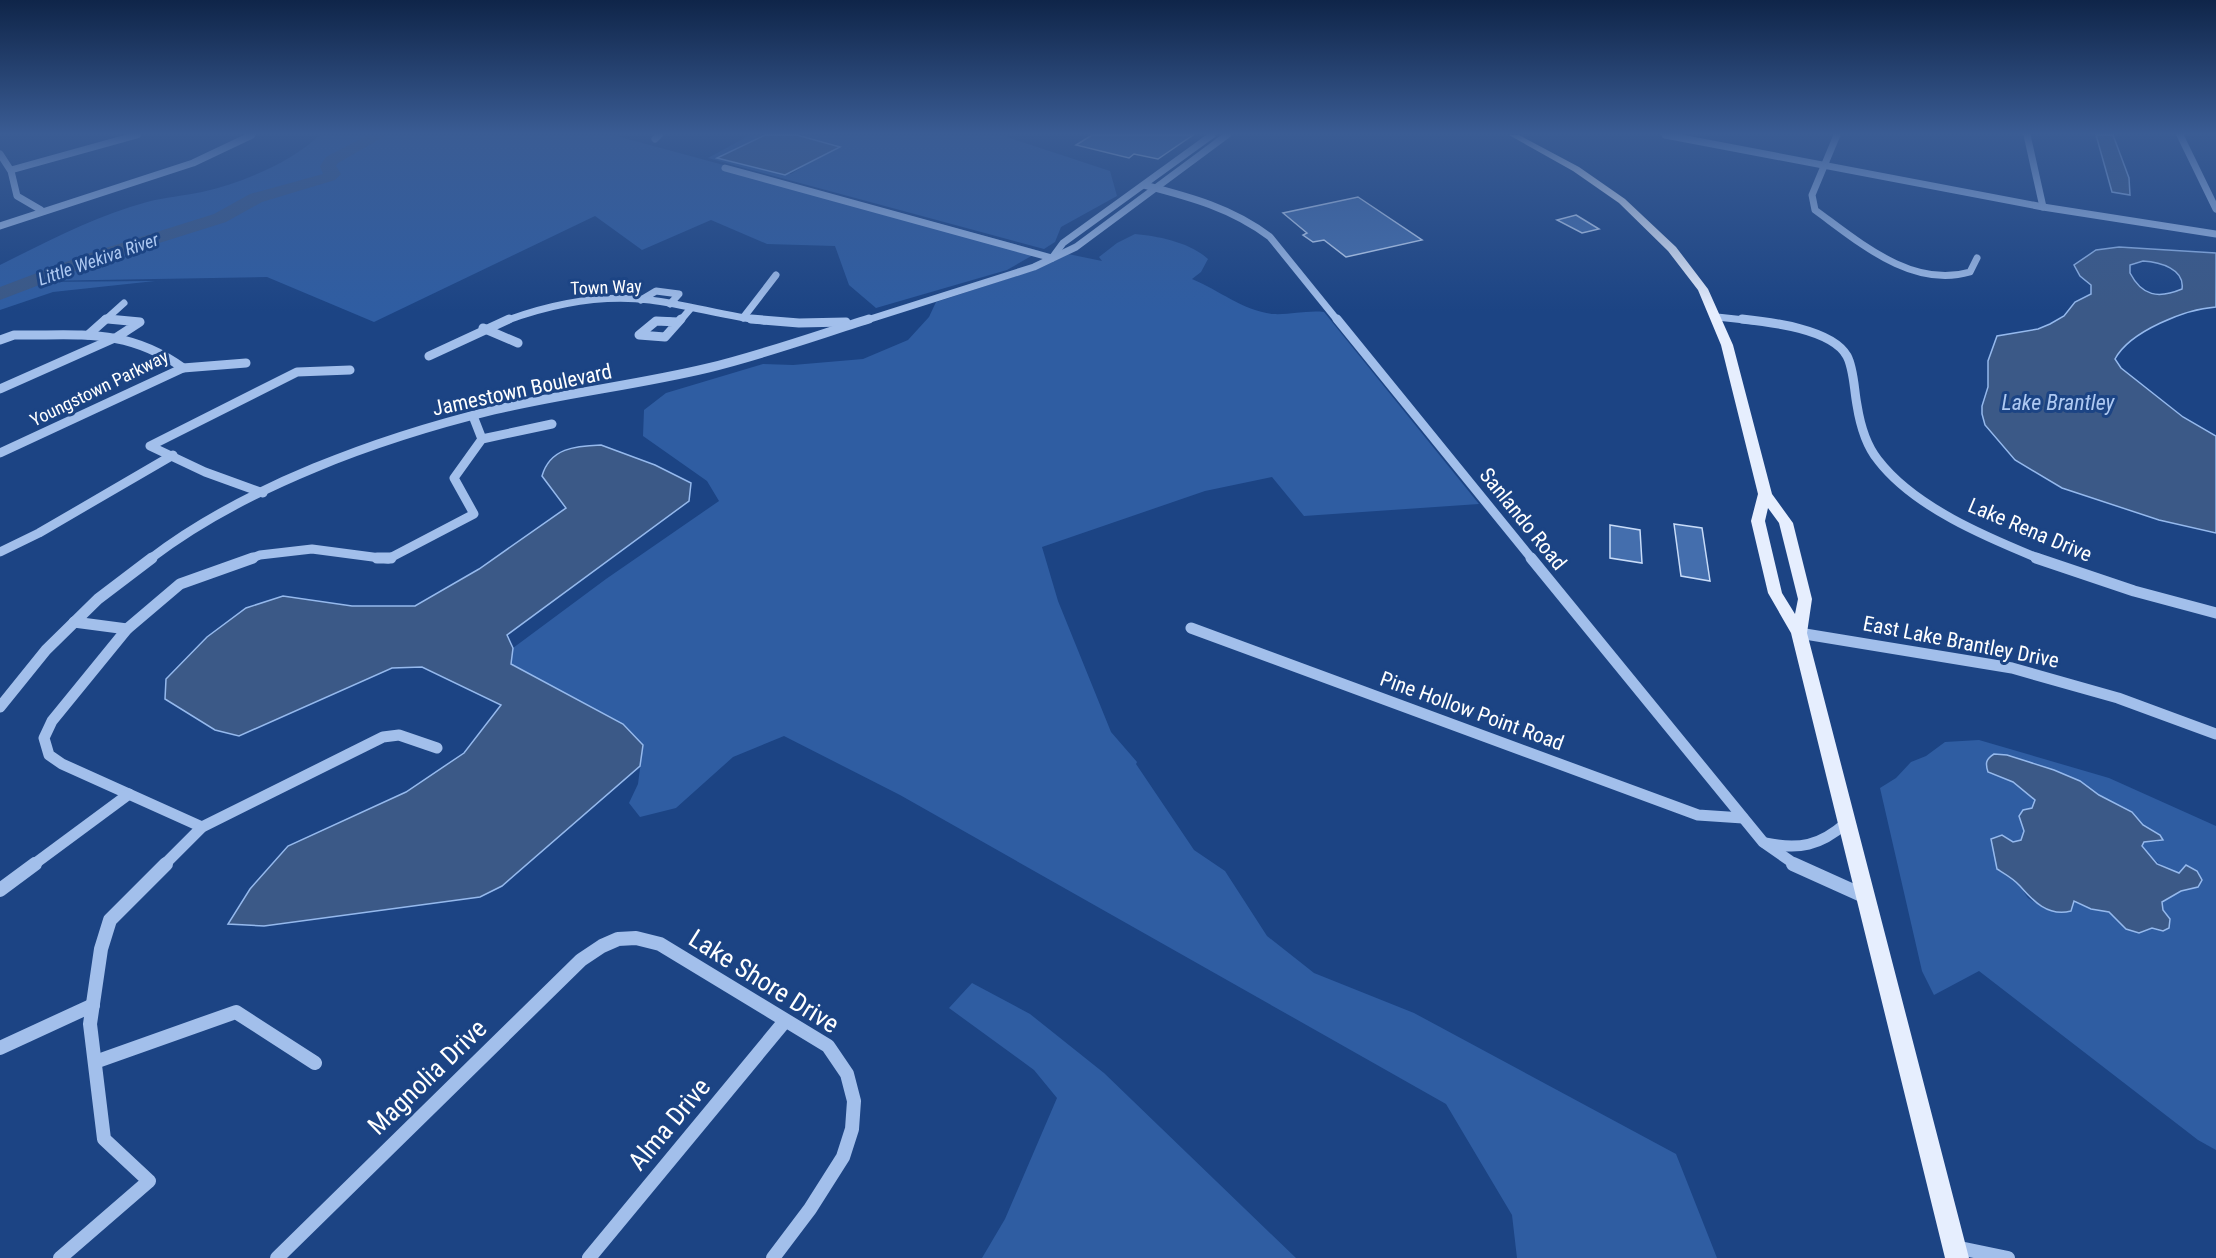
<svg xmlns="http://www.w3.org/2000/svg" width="2216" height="1258" viewBox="0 0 2216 1258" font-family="'Roboto Condensed',sans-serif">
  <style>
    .green { fill: #2f5da2; fill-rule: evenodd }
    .water { fill: #3b5987; stroke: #95b9ed; stroke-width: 1.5; fill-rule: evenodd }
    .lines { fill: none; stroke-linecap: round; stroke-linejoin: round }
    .river { fill: #3b5987; fill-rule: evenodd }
    .building { fill: #446ead; stroke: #c7dbf8; stroke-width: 1.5 }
    .minor-far3 { stroke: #a2bfeb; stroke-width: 7 }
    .minor-far2 { stroke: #a2bfeb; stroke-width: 9 }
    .minor-far1 { stroke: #a2bfeb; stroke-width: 11 }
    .minor { stroke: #a2bfeb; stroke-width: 14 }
    .major { fill: #e6eefe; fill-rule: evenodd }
    .labels { text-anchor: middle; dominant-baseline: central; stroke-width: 6; stroke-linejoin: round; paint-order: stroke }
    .far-water-label { font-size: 18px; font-style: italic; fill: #aec9f2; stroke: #1c4484 }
    .far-street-label { font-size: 18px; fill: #fff; stroke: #1c4484 }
    .street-label { font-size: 21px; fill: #fff; stroke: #1c4484 }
    .water-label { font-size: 22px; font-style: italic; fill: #aec9f2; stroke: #1c4484 }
    .near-street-label { font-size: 26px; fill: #fff; stroke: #1c4484 }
  </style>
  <rect width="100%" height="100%" fill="#1c4484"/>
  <g class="green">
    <path d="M320,135H380L333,159L326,166L332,172L328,176L254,197L217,217L79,263L34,282L155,281L53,292L0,310V265C48,241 95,216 147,202C165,197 184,196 202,192C242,183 290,163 320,135Z"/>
    <polygon points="384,135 613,135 1040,251 1007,270 876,308 849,285 835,246 767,244 711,220 642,250 595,216 374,322 267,277 40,281 220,218 257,198 332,177 336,172 331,165 337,159"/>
    <polygon points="750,135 765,135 718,158 791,174 838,145 798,135 1010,135 1007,137 1110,171 1117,196 1061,227 1055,242 1044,249 708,158"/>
    <path d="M1135,234C1159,236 1191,243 1208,259L1201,272L1192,279C1219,290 1243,311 1273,314C1290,315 1307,310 1324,312L1479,504L1304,516L1272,477L1205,491L1042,547L1058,601L1111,732L1137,762L1136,764L1194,850L1225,871L1267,936L1314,973L1414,1013L1676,1154L1717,1258H1517L1512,1215L1446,1104L900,795L784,736L733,757L676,808L640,817L629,803L638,784L643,745L511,664L513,648L606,579L719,501L707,481L643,436L644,410L666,393L763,364L793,365L863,359L908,340L929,317L936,302L1038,269L1068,254L1102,261L1099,257L1117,243Z"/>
    <path d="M1979,740L2109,778L2216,826V1150L2198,1140L1979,971L1934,995L1922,971L1880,788L1896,778L1911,762L1926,756L1945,742ZM2024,762L2054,770L2080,781L2099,795L2132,812L2142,825L2160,835L2157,842H2144L2142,846C2156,867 2178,873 2198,887L2181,891L2162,902L2163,910L2170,919L2163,931L2152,928L2139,933L2126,929L2109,912L2091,909L2074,901L2071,911L2045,909L2028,898L2019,885L1997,869L1996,857L2014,842L2021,841L2035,800L2013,782L1988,772Z"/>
    <polygon points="972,983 1030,1014 1104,1073 1296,1258 982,1258 1005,1219 1057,1098 1034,1070 949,1008"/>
  </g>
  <g class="water">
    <polygon points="765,135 797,135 840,147 785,175 717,158"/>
    <polygon points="2096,135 2113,135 2129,178 2130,195 2112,192"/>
    <path d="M2119,247L2216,253V307C2186,309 2130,331 2115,359L2121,368L2183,417L2216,436V533L2159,520L2062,488L2015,460L1985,425L1982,414V406L1988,387V361L1997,336L2038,329L2050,324L2064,316L2075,302L2091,294V285L2080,276L2074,265L2096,250ZM2143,261C2160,262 2185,269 2182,289C2158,299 2142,296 2130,273V265Z"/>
    <path d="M601,445L655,465L691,483L689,501L507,635L513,648L511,664L623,724L643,745L640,766L502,886L480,897L264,926L228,924L250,889L288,846L406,792L464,753L501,705L422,667L392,668L239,736L215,730L165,699L166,679L207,637L246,608L283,596L352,606H415L479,569L566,508L542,476C550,448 575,446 601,445Z"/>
    <path d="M1994,754L2007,755L2054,770L2080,781L2099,795L2132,812L2143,825L2160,835L2163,840L2144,842L2142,846L2157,864L2179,873L2186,865L2197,871L2202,880L2198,887L2181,891L2162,902L2163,910L2170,919L2169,928L2163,931L2152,928L2139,933L2126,929L2109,912L2091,909L2074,901L2071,911C2048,917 2033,901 2020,886C2014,879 2005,874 1997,869L1991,839L2002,835L2013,842L2021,840L2024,831L2019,816L2023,810L2032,808L2035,800L2013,782L1988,772C1985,763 1986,759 1994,754Z"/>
  </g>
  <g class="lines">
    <polygon class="river" points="368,135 387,135 338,163 336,166 341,174 335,180 262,202 226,222 102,261 0,300 0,287 90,253 214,214 250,194 323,174 320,166 326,157"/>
  </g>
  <g class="building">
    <polygon points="1092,135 1193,135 1158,159 1134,154 1129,158 1076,145"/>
    <polygon points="1358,197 1422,240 1346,257 1324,240 1313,242 1303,235 1307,233 1283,213"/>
    <polygon points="1576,215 1599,229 1582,233 1557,220"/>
    <polygon points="1674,524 1702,528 1710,581 1681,576"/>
    <polygon points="1610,525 1640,530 1642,563 1610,558"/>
  </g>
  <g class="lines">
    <g class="minor-far3">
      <polyline points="1665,135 2043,207 2216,234"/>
      <path d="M1837,135L1812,195L1815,210C1859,242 1912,289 1970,272L1977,258"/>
      <polyline points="2027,135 2043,207"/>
      <polyline points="2180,135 2216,209"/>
      <polyline points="655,139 659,135"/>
      <polyline points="0,154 11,171 17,196 41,210"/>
      <polyline points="725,168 1052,258"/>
      <polyline points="11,170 137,135"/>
      <path d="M1144,185C1190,197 1232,208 1270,237L1338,321"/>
      <polyline points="0,226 193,163 252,135"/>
      <polyline points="1052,258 1063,243 1212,135"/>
      <polyline points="641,300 656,291 679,294 670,304"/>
      <polyline points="1717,317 1754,321"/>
      <polyline points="743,318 776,275"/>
      <polyline points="105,319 126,321"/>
      <polyline points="104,321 124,303"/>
      <path d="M505,321C551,304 601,294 650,300C688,305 725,316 764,321"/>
      <polyline points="658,321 670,321"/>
      <polyline points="680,321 691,308"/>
      <polyline points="864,321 1034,267 1076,247 1227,135"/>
    </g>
    <g class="minor-far2">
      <polyline points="751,319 799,323 846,322"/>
      <polyline points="1337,319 1532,559"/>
      <path d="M1742,319C1770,322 1832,329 1847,356C1854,369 1854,390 1857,405C1860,424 1865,444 1878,460C1914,507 1986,537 2040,559"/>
      <polyline points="678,322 656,321 639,335 665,337 681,319"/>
      <polyline points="483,328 518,343"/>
      <polyline points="88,335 106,319"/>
      <path d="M0,340L14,335C80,336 126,327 183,368"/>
      <polyline points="429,356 509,319"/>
      <polyline points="0,389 117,337 140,322 108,319"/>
      <polyline points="473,416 482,439"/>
      <polyline points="0,453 183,368 246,363"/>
      <polyline points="263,493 205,472 150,446 297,372 350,370"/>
      <polyline points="0,552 39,533 173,455"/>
      <path d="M150,559C244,487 379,438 494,410C565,393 637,385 708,368C762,355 815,336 869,319"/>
      <polyline points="249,559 260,555 312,549 388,559 474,514 454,478 482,439 552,424"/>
    </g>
    <g class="minor-far1">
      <polyline points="377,558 391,558"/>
      <polyline points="1531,558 1763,842 1796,865"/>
      <polyline points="2036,558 2134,591 2216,613"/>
      <polyline points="74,622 127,629"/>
      <polyline points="1191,628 1698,815 1743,818"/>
      <polyline points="1799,633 2012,668 2118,698 2216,734"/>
      <polyline points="0,707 46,650 98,599 152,558"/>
      <polyline points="202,827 62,764 49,755 44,738 52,721 127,629 180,584 253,558"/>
      <path d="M1765,843C1799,850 1820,846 1846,823"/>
      <polyline points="33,865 129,794"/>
      <polyline points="164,865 202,827 383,737 399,735 437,748"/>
    </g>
    <g class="minor">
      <polyline points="1793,864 1864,896"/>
      <polyline points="0,890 35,864"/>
      <polyline points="0,1048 93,1005"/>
      <polyline points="95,1062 236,1012 315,1063"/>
      <polyline points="1955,1247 2008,1258"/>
      <polyline points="60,1258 149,1181 104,1139 90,1024 101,949 110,920 166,864"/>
      <polyline points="277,1258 581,960 602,946 618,939 636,938 660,944 828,1046 847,1074 854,1101 852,1129 843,1157 810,1209 773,1258"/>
      <polyline points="589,1258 785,1021"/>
    </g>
    <path class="major" d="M1509,135H1519L1579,167L1625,199L1676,247L1708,289L1733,345L1772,494L1793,523L1812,599L1807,633L1969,1258H1945L1791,633L1768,593L1751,521L1758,494L1721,345L1698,290L1668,251L1619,203L1573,171ZM1768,508L1779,523L1798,599L1795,614L1782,593L1765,521Z"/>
  </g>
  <linearGradient id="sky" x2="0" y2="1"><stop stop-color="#0f2549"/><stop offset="0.43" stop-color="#3a5c94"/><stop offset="1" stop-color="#3a5c94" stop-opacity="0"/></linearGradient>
  <rect width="2216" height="311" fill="url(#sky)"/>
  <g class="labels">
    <g class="far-water-label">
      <text transform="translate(98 259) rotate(-19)">Little Wekiva River</text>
    </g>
    <g class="far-street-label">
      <text transform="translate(606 287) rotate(-2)">Town Way</text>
      <text transform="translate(99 388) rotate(-26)">Youngstown Parkway</text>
    </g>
    <g class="street-label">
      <text transform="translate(522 390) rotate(-12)">Jamestown Boulevard</text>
      <text transform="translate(1523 519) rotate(51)">Sanlando Road</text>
      <text transform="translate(2030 530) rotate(23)">Lake Rena Drive</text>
      <text transform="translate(1961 642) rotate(11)">East Lake Brantley Drive</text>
      <text transform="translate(1472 711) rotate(20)">Pine Hollow Point Road</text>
    </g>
    <g class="water-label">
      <text x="2058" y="402">Lake Brantley</text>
    </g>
    <g class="near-street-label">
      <text transform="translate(764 981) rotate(32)">Lake Shore Drive</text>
      <text transform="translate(427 1077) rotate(-44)">Magnolia Drive</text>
      <text transform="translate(669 1124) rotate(-50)">Alma Drive</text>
    </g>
  </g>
</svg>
